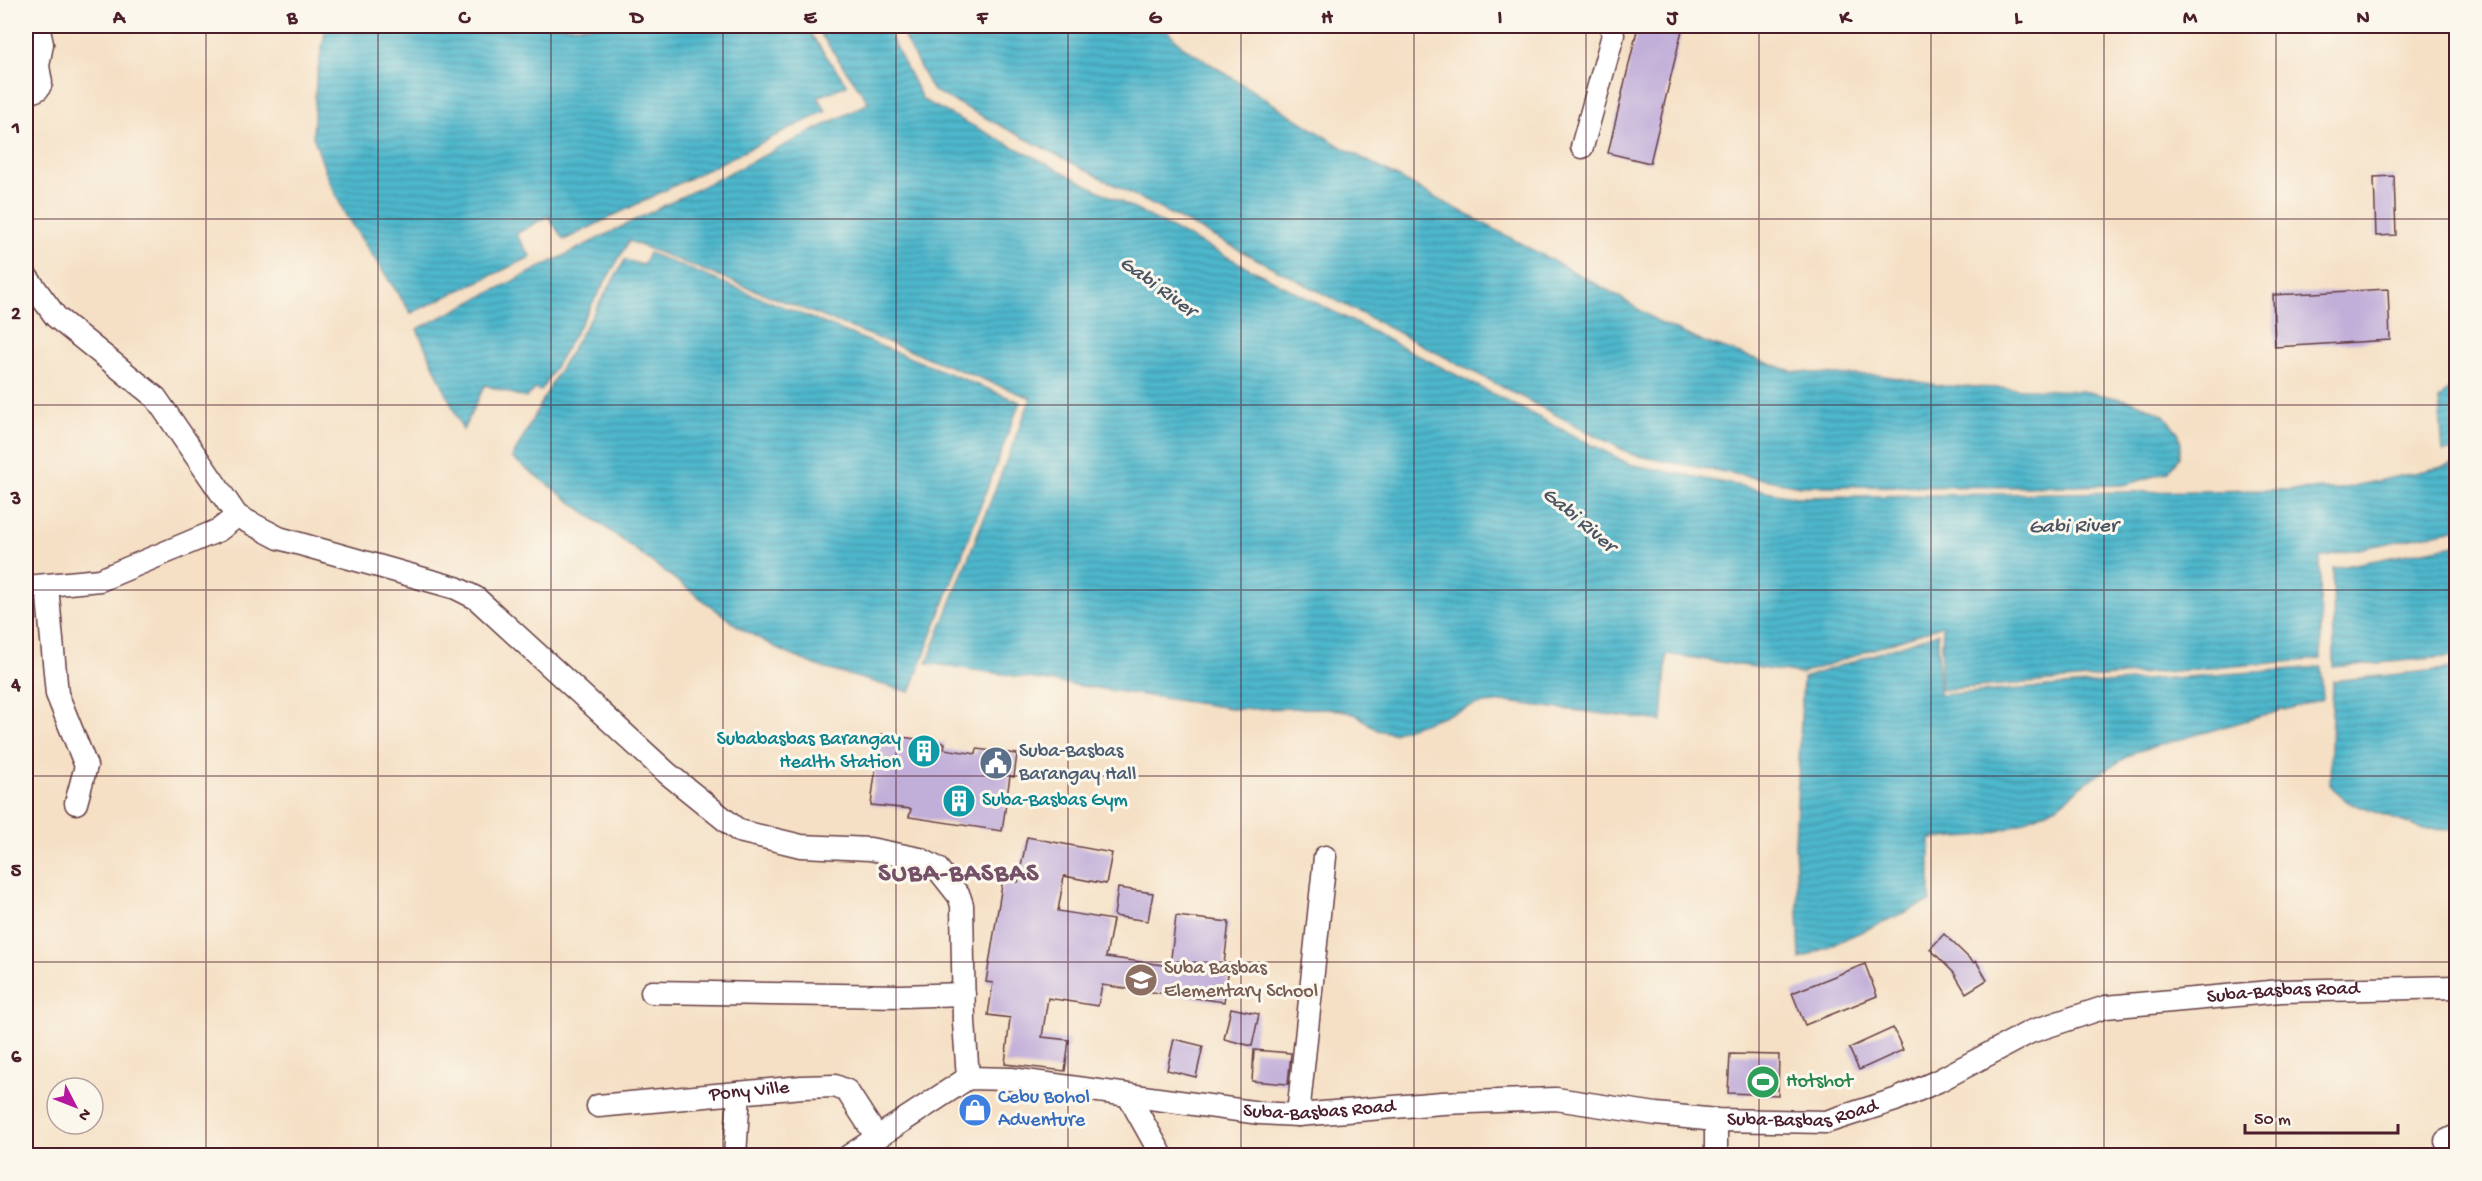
<svg xmlns="http://www.w3.org/2000/svg" width="2482" height="1181" viewBox="0 0 2482 1181" font-family="'Gochi Hand',sans-serif">
  <style>
    .water { fill: url(#water-rules); stroke: #4c6b7c; stroke-width: 1.5 }
    .building { fill: #c2afd9 }
    .lines { fill: none; stroke-linecap: round; stroke-linejoin: round }
    .minor-casing { stroke: #643c42; stroke-width: 25 }
    .minor { stroke: #fff; stroke-width: 22 }
    .grid { fill: none; stroke: #4a1f2b; stroke-width: 1.5; stroke-opacity: 0.55 }
    .labels { text-anchor: middle; dominant-baseline: central; stroke-width: 6; stroke-linejoin: round; paint-order: stroke }
    .culture-label { font-size: 20px; fill: #0d838f; stroke: #fbf7ec; text-anchor: end }
    .service-label { font-size: 20px; fill: #4e5e75; stroke: #fbf7ec; text-anchor: start }
    .education-label { font-size: 20px; fill: #785e54; stroke: #fbf7ec; text-anchor: start }
    .street-label { font-size: 20px; fill: #4a1f2b; stroke: #fbf7ec }
    .leisure-label { font-size: 20px; fill: #27864d; stroke: #fbf7ec; text-anchor: start }
    .shop-label { font-size: 20px; fill: #366cbe; stroke: #fbf7ec; text-anchor: start }
    .water-label { font-size: 21px; font-style: italic; fill: #4b5463; stroke: #fbf7ec }
    .district-label { font-size: 26px; font-weight: bold; letter-spacing: 1.5px; fill: #745168; stroke: #fbf7ec }
    .neatline { fill: none; stroke: #4a1f2b; stroke-width: 2 }
    .grid-label { font-size: 20px; text-anchor: middle; font-weight: bold; fill: #4a1f2b }
  </style>
  <defs>
    <pattern id="water-rules" width="6" height="5" patternUnits="userSpaceOnUse" patternTransform="scale(1.5)"><rect width="6" height="5" fill="#4eb7cc"/><path d="M0 2.5h6" fill="none" stroke="#4394a6"/></pattern>
  </defs>
  <rect width="100%" height="100%" fill="#fbf7ec"/>
  <filter id="ink" filterUnits="userSpaceOnUse"><feTurbulence type="fractalNoise" baseFrequency=".0167" numOctaves="2"/><feDisplacementMap in="SourceGraphic" scale="12" xChannelSelector="R" yChannelSelector="G"/><feConvolveMatrix kernelMatrix="1 2 1 2 8 2 1 2 1" color-interpolation-filters="sRGB"/></filter>
  <filter id="wash" filterUnits="userSpaceOnUse"><feTurbulence type="fractalNoise" baseFrequency=".008" numOctaves="4" result="noise"/><feDisplacementMap in="SourceGraphic" scale="24" xChannelSelector="R" yChannelSelector="G"/><feGaussianBlur stdDeviation="1.35" result="paint"/><feColorMatrix in="noise" values="0 0 0 0 0 0 0 0 0 0 0 0 0 0 0 0 0 1.4 0 .05"/><feComposite in="paint" operator="in"/></filter>
  <g filter="url(#wash)">
    <rect width="100%" height="100%" fill="#f5e0c5"/>
    <g class="water">
      <polygon points="326,26 805,26 847,85 818,97 826,111 564,240 548,216 516,234 531,257 411,313 346,216 327,176 313,136 316,81"/>
      <polygon points="815,26 885,26 923,100 1629,464 1796,497 2340,489 2456,464 2456,529 2320,557 2321,659 1940,690 1943,625 1801,674 1667,654 1662,721 1506,702 1476,705 1393,733 1377,730 1357,715 1340,710 1316,708 1237,709 927,663 1031,398 629,241 541,391 535,389 526,398 485,385 463,430 417,329 869,103"/>
      <polygon points="898,26 1163,26 1182,46 1338,145 1611,292 1662,324 1701,341 1792,371 1836,375 1880,375 1943,386 2082,391 2132,401 2163,414 2178,432 2181,444 2179,457 2168,472 2124,485 2025,487 1800,486 1633,455 932,90"/>
      <polygon points="649,253 1020,402 910,692 823,668 786,653 742,629 512,458 554,379 625,260 643,265"/>
      <polygon points="2456,381 2456,450 2443,452 2439,400"/>
      <polygon points="2456,545 2456,656 2334,667 2333,568"/>
      <polygon points="1938,633 1939,695 2321,667 2323,699 2135,752 2088,781 2057,806 2009,828 1984,835 1930,839 1930,901 1800,959 1795,844 1803,678"/>
      <polygon points="2456,668 2456,830 2422,829 2348,802 2336,792 2330,784 2333,681"/>
    </g>
    <g id="blocks">
      <g class="building">
        <polygon points="1638,26 1683,26 1650,163 1608,153"/>
        <polygon points="2394,176 2396,235 2376,236 2374,177"/>
        <polygon points="2388,289 2390,340 2275,347 2273,295"/>
        <polygon points="880,734 945,743 944,749 976,754 977,749 1017,754 1014,777 1010,776 1002,831 909,817 911,809 871,805"/>
        <polygon points="1027,837 1112,853 1106,884 1064,876 1058,911 1113,920 1106,957 1170,966 1176,916 1229,922 1223,973 1228,974 1224,1002 1102,985 1098,1006 1048,998 1042,1037 1069,1040 1065,1071 1005,1064 1010,1018 988,1015 993,983 986,982 1003,879 1018,882"/>
        <polygon points="1118,888 1153,893 1148,921 1114,916"/>
        <polygon points="1944,934 1974,963 1976,961 1987,980 1966,993 1954,973 1930,949"/>
        <polygon points="1865,964 1877,996 1805,1025 1792,993"/>
        <polygon points="1231,1008 1259,1014 1252,1046 1224,1039"/>
        <polygon points="1893,1028 1903,1050 1859,1070 1849,1048"/>
        <polygon points="1174,1039 1203,1046 1196,1077 1167,1070"/>
        <polygon points="1254,1050 1291,1053 1288,1084 1252,1081"/>
        <polygon points="1730,1054 1779,1055 1778,1095 1728,1093"/>
      </g>
    </g>
  </g>
  <g filter="url(#ink)">
    <use href="#blocks" fill-opacity="0" stroke="#643c42" stroke-width="1.5"/>
    <g class="lines">
      <defs>
        <g id="minor">
          <polyline points="26,94 38,89 41,83 38,66 42,44 38,26"/>
          <polyline points="1582,147 1613,35 1611,26"/>
          <polyline points="26,276 56,317 156,398 237,516 279,538 456,588 476,598 667,773 739,831 801,846 870,849 920,859 937,868 959,896 962,905 964,1022 968,1078"/>
          <polyline points="47,586 57,694 86,766 76,803"/>
          <polyline points="26,587 100,580 219,530 237,516"/>
          <polyline points="652,992 902,996 964,994"/>
          <polyline points="1129,1097 1162,1156"/>
          <path id="s1" d="M598,1106L802,1087L835,1086L847,1091L876,1136"/>
          <polyline points="1298,1115 1325,857"/>
          <polyline points="2446,1141 2456,1136"/>
          <polyline points="735,1156 739,1093"/>
          <path id="s2" d="M849,1156L968,1078L1011,1079L1260,1113L1298,1115L1442,1103L1556,1099L1656,1114L1716,1120L1826,1122L1895,1100L1938,1081L2030,1032L2106,1007L2281,991L2456,987"/>
          <polyline points="1716,1156 1716,1120"/>
        </g>
      </defs>
      <use href="#minor" class="minor-casing"/>
      <use href="#minor" class="minor"/>
    </g>
  </g>
  <path class="grid" d="M206,26V1156M378,26V1156M551,26V1156M723,26V1156M896,26V1156M1068,26V1156M1241,26V1156M1414,26V1156M1586,26V1156M1759,26V1156M1931,26V1156M2104,26V1156M2276,26V1156M26,219H2456M26,405H2456M26,590H2456M26,776H2456M26,962H2456"/>
  <defs>
    <symbol id="building-disc" viewBox="-11 -11 22 22"><circle r="9.5" fill="#0f9aa8" stroke="#fbf7ec"/><path d="M-4-6H4V6H1V3H-1V6H-4ZM-2.5-4.3h1.7v1.8h-1.7ZM.8-4.3h1.7v1.8H.8ZM-2.5-1h1.7V.8h-1.7ZM.8-1h1.7V.8H.8Z" fill="#fff"/></symbol>
    <symbol id="civic-disc" viewBox="-11 -11 22 22"><circle r="9.5" fill="#5c6f8a" stroke="#fbf7ec"/><path d="M-.6-6.5H3V-4.5H.6V-3L4-1V1h2V6H-6V1h2V-1L-.6-3ZM-1.2 2.5V6h2.4V2.5Z" fill="#fff"/></symbol>
    <symbol id="school-disc" viewBox="-11 -11 22 22"><circle r="9.5" fill="#8d6e63" stroke="#fbf7ec"/><path d="M0-5L7-2L0 1L-7-2ZM-4 1L0 2.5L4 1V4Q0 6-4 4Z" fill="#fff"/></symbol>
    <symbol id="stadium-disc" viewBox="-11 -11 22 22"><circle r="9.5" fill="#2e9e5b" stroke="#fbf7ec"/><path d="M0-5a6.5 5 0 1 0 0 10a6.5 5 0 1 0 0-10ZM-3.5-1.8h7v3.6h-7Z" fill="#fff"/></symbol>
    <symbol id="shop-disc" viewBox="-11 -11 22 22"><circle r="9.5" fill="#3f7fe0" stroke="#fbf7ec"/><path d="M-5-2.5h2.3a2.7 3.5 0 0 1 5.4 0H5L5.5 6h-11ZM-1.5-2.5h3a1.5 2.3 0 0 0-3 0Z" fill="#fff"/></symbol>
  </defs>
  <g fill-rule="evenodd">
    <use href="#building-disc" x="905" y="732" width="38" height="38"/>
    <use href="#civic-disc" x="977" y="744" width="38" height="38"/>
    <use href="#building-disc" x="940" y="782" width="38" height="38"/>
    <use href="#school-disc" x="1122" y="961" width="38" height="38"/>
    <use href="#stadium-disc" x="1744" y="1063" width="38" height="38"/>
    <use href="#shop-disc" x="956" y="1091" width="38" height="38"/>
  </g>
  <g class="labels">
    <g class="culture-label">
      <text x="901" y="740">Subabasbas Barangay<tspan x="901" dy="23">Health Station</tspan></text>
      <text x="982" y="801" text-anchor="start">Suba-Basbas Gym</text>
    </g>
    <g class="service-label">
      <text x="1019" y="752">Suba-Basbas<tspan x="1019" dy="23">Barangay Hall</tspan></text>
    </g>
    <g class="education-label">
      <text x="1164" y="969">Suba Basbas<tspan x="1164" dy="23">Elementary School</tspan></text>
    </g>
    <g class="street-label">
      <text stroke="none"><textPath href="#s2" startOffset="1486">Suba-Basbas Road</textPath></text>
      <text stroke="none"><textPath href="#s1" startOffset="152">Pony Ville</textPath></text>
      <text stroke="none"><textPath href="#s2" startOffset="496">Suba-Basbas Road</textPath></text>
      <text stroke="none"><textPath href="#s2" startOffset="982">Suba-Basbas Road</textPath></text>
    </g>
    <g class="leisure-label">
      <text x="1786" y="1082">Hotshot</text>
    </g>
    <g class="shop-label">
      <text x="998" y="1098">Cebu Bohol<tspan x="998" dy="23">Adventure</tspan></text>
    </g>
    <g class="water-label">
      <text transform="translate(1157 288) rotate(36)">Gabi River</text>
      <text transform="translate(1578 521) rotate(40)">Gabi River</text>
      <text transform="translate(2073 528) rotate(-1)">Gabi River</text>
    </g>
    <g class="district-label">
      <text x="959" y="875">SUBA-BASBAS</text>
    </g>
  </g>
  <rect width="2482" height="1181" fill="none" stroke="#fbf7ec" stroke-width="66"/>
  <g transform="translate(75 1106) rotate(132)"><circle r="28" fill="#fbf7ec" stroke="#b4a19f" stroke-width="1.5"/>
  <path d="M0-4.5L10 22L0 15L-10 22Z" fill="#b5179e"/>
  <text y="-9" font-size="16" font-weight="bold" text-anchor="middle" fill="#4a1f2b">N</text>
  </g>
  <path d="M2245 1124v9h153v-9" fill="none" stroke="#4a1f2b" stroke-width="3"/>
  <text x="2254" y="1124" font-size="18" fill="#4a1f2b" stroke="#fbf7ec" stroke-width="4.5" paint-order="stroke">50 m</text>
  <rect x="33" y="33" width="2416" height="1115" class="neatline"/>
  <g class="grid-label">
    <text x="119" y="23">A</text>
    <text x="292" y="23">B</text>
    <text x="464" y="23">C</text>
    <text x="637" y="23">D</text>
    <text x="810" y="23">E</text>
    <text x="982" y="23">F</text>
    <text x="1155" y="23">G</text>
    <text x="1327" y="23">H</text>
    <text x="1500" y="23">I</text>
    <text x="1672" y="23">J</text>
    <text x="1845" y="23">K</text>
    <text x="2018" y="23">L</text>
    <text x="2190" y="23">M</text>
    <text x="2363" y="23">N</text>
    <text x="16" y="133">1</text>
    <text x="16" y="319">2</text>
    <text x="16" y="504">3</text>
    <text x="16" y="690">4</text>
    <text x="16" y="876">5</text>
    <text x="16" y="1062">6</text>
  </g>
</svg>
